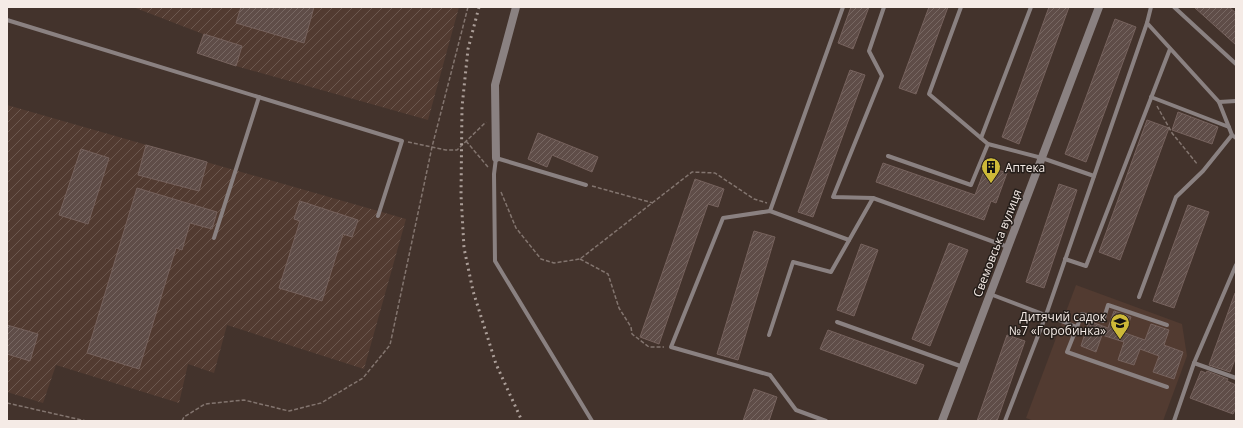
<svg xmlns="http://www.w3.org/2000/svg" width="1243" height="428" viewBox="0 0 1243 428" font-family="'Open Sans',sans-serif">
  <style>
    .built { fill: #523b31 }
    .industrial { fill: url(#industrial-furrows) }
    .building { fill: url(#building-hatch); stroke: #76625d }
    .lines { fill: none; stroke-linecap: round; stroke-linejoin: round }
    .path { stroke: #83756f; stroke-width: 1.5; stroke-dasharray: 4 2; stroke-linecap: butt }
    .lane { stroke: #8a8181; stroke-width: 4 }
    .street { stroke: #8a8181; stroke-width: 8 }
    .rail { stroke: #ab9e98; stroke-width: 3; stroke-dasharray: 2 4; stroke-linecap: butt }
    .labels { text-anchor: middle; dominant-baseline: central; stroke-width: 3; stroke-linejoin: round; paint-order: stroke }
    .poi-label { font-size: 12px; fill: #f5ebe6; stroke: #241d19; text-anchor: start }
    .street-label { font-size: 12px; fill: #f5ebe6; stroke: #241d19 }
  </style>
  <defs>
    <pattern id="industrial-furrows" width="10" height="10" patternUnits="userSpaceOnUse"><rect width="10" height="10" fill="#523b31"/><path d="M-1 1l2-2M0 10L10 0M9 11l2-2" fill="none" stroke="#6c584f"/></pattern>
    <pattern id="building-hatch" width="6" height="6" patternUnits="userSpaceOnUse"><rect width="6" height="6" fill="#5f4d48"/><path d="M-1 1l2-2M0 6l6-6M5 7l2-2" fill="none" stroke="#776762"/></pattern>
  </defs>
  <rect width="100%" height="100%" fill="#43332c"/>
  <polygon class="built" points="1076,285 1182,324 1187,356 1163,421 1034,421 1026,418"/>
  <g class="industrial">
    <polygon points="133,7 459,7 428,120 236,66 197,53 203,34"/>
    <polygon points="7,105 406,219 364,369 227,325 214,373 188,364 179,403 56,365 43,403 7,392"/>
  </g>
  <g class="building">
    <polygon points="241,7 314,7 304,43 236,23"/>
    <polygon points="851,7 869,7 853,49 838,43"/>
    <polygon points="929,7 948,7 916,94 899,88"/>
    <polygon points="1049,7 1069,7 1019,144 1002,137"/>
    <polygon points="1194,7 1229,7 1236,13 1236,45"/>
    <polygon points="1115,19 1136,27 1086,162 1065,154"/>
    <polygon points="204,34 242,46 236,66 197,53"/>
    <polygon points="850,70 865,75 813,217 798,212"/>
    <polygon points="1178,112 1218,127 1212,144 1172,130"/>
    <polygon points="1147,120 1169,128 1120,260 1099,252"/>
    <polygon points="538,133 598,157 592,172 552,155 547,167 528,159"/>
    <polygon points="146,145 207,162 199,191 138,175"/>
    <polygon points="81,149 109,158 88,224 59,215"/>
    <polygon points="883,163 975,195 986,166 1007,173 996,203 991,201 984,220 876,182"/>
    <polygon points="695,179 724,189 718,207 708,204 659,344 640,337"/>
    <polygon points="1059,184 1077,190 1044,288 1026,282"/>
    <polygon points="137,188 217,212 212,229 190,223 182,250 176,248 139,369 87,353"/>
    <polygon points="300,201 358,220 352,237 343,234 322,301 279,288 300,221 294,219"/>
    <polygon points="1188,205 1209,212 1174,308 1153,301"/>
    <polygon points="754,231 775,237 738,360 717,354"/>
    <polygon points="949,243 968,250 930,346 912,339"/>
    <polygon points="861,244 878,250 854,316 837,310"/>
    <polygon points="1235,293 1236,293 1236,357 1230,372 1209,365"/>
    <polygon points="1114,311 1131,317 1125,333 1145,340 1151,324 1169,330 1164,345 1183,352 1174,379 1153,372 1159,356 1140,349 1134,365 1118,360 1124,342 1102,335 1096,352 1081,346 1089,321 1108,328"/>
    <polygon points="7,325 38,334 30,361 7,354"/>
    <polygon points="828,330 924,365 916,384 820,349"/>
    <polygon points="1007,335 1025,341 997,421 977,421"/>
    <polygon points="1201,371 1206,373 1207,371 1228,379 1227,381 1236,385 1236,408 1233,414 1190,398"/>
    <polygon points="754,389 777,397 769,421 743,421"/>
  </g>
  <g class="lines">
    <g class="path">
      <polyline points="1157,106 1172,133 1198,165"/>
      <polyline points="466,141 488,167"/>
      <polyline points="408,142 446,150 457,150 486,122"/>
      <polyline points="592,186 653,203"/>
      <polyline points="501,192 516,228 541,259 554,263 580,259 692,172 715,173 754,199 767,203"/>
      <polyline points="580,259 608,274 619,308 631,327 632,334 649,347 664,347"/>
      <polyline points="7,403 86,421"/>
      <polyline points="182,421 184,417 205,404 244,400 289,411 321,403 363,378 390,345 432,147 468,7"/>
    </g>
    <g class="lane">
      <polyline points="884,7 869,51 882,76 833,197 873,198 1008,247"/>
      <polyline points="961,7 929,94 988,144"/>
      <polyline points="1151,7 1147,23 1219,102 1236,101"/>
      <polyline points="1174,7 1236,64"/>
      <polyline points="7,20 402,141 378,216"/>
      <polyline points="1151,97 1229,127"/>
      <polyline points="1219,102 1232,135 1236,138"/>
      <polyline points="981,138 1031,7"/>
      <polyline points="888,156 971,185 988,144 1042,158 1094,176"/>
      <polyline points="586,185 496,158 494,174 495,261 592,421"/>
      <polyline points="770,211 843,7"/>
      <polyline points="214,238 259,97"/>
      <polyline points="1065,259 1086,266 1170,49"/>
      <polyline points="1236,265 1194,363 1236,378"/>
      <polyline points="990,294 1077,327 1067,352 1167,387"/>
      <polyline points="1139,297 1176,197 1203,171 1232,135"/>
      <polyline points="837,322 963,367"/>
      <polyline points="1077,327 1082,314 1103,321 1108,305 1167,325"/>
      <polyline points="769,335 793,262 831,272 873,198"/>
      <polyline points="826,421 796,410 770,375 671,347 723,218 770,211 849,240"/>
      <polyline points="1005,421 1046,315 1147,23"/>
      <polyline points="1174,421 1194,363"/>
    </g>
    <g class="street">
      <polyline points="496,158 495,85 516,7"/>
      <polyline points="942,421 1099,7"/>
    </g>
    <polyline class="rail" points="479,7 468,49 462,107 461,195 464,248 473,291 496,364 522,421"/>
  </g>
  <defs>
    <symbol id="building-pin" viewBox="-11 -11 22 30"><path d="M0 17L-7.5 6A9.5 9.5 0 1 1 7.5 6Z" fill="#cdb938" stroke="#241d19"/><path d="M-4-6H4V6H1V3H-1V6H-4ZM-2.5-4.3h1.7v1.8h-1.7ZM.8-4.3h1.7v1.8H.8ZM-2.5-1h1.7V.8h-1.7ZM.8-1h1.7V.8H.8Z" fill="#111"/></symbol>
    <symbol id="school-pin" viewBox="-11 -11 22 30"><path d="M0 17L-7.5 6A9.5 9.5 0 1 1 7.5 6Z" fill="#cdb938" stroke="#241d19"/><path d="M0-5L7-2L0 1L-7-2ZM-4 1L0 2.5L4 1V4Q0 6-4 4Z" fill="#111"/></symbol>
  </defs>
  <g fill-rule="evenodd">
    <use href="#building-pin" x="980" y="156" width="22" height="30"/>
    <use href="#school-pin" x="1109" y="312" width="22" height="30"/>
  </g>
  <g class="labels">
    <g class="poi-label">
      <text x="1005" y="167">Аптека</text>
      <text x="1106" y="316" text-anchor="end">Дитячий садок<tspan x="1106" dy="14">№7 «Горобинка»</tspan></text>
    </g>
    <g class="street-label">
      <text transform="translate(997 243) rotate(-69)">Свемовська вулиця</text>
    </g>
  </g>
  <rect width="1243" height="428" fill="none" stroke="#f5ebe6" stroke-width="16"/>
</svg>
